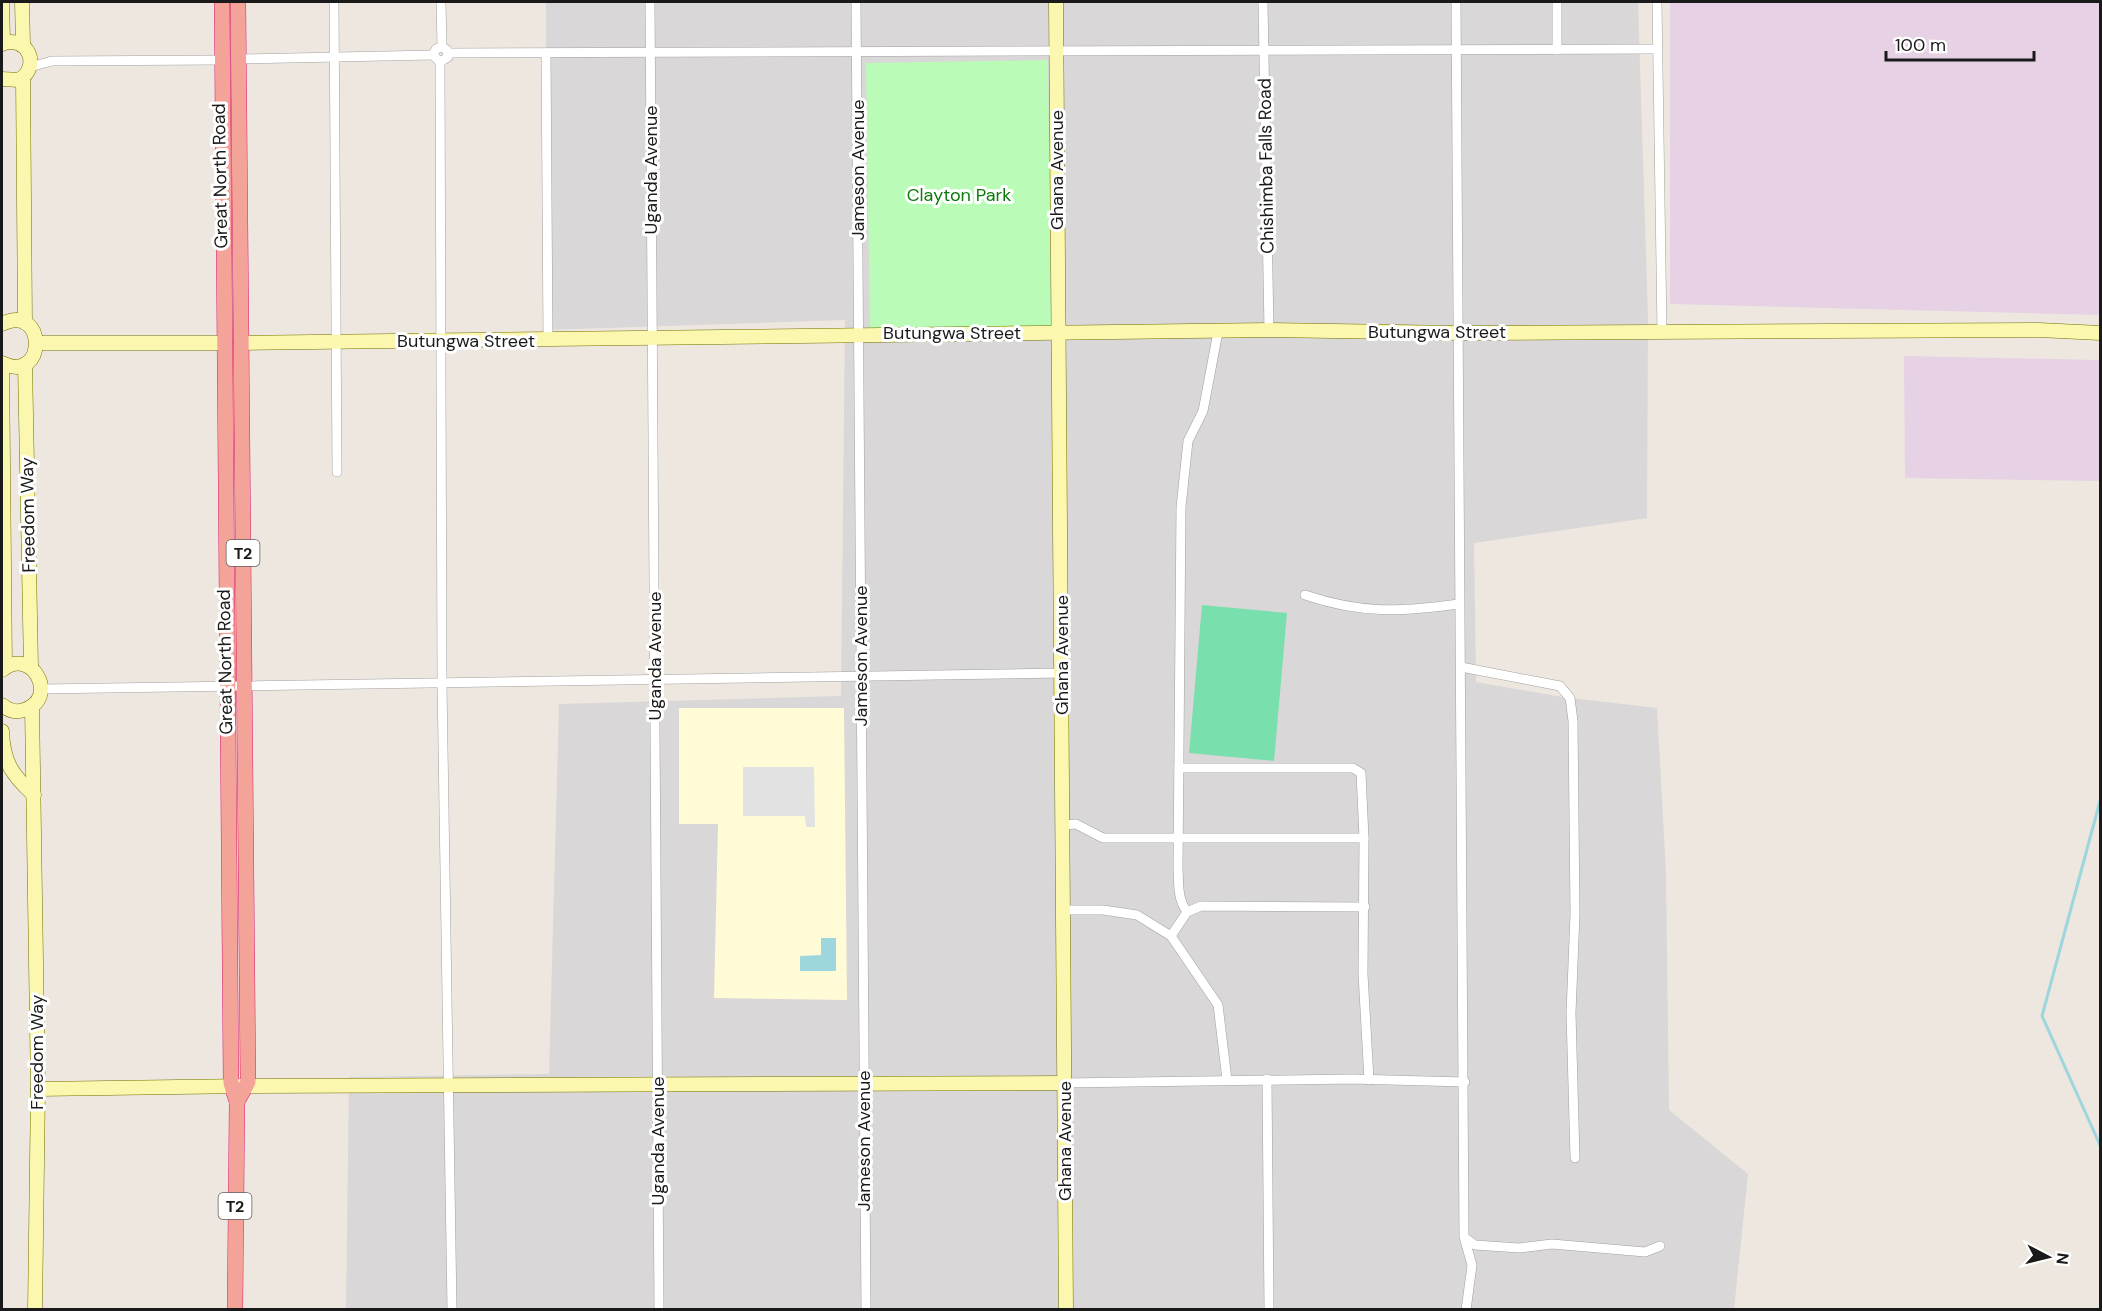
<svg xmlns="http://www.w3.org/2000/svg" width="2102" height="1311" viewBox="0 0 2102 1311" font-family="'DM Sans',sans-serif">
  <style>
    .residential { fill: #d9d7d7 }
    .industrial { fill: #e6d1e5 }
    .education { fill: #fffbd6 }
    .park { fill: #bafbb8 }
    .pitch { fill: #79e0ad }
    .parking { fill: #e2e2e2 }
    .water { fill: #9dd6dd }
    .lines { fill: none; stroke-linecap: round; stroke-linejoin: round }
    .stream { stroke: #9dd6dd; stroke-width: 3 }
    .minor-casing { stroke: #a1a1a1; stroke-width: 10 }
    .secondary-casing { stroke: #727201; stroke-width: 15 }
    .trunk-casing { stroke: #da1c72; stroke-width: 16 }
    .minor { stroke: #fff; stroke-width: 9 }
    .secondary { stroke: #fcf7ae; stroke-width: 14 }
    .trunk { stroke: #f4a399; stroke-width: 15 }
    .labels { text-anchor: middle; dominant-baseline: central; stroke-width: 6; stroke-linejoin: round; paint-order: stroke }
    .shield { fill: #fff; stroke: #5f5f5f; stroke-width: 1.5 }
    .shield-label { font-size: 16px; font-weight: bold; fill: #1a1a1a }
    .street-label { font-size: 18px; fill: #1a1a1a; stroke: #fff }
    .park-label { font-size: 18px; fill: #0a7a07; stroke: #fff }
  </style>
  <rect width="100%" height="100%" fill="#ede7df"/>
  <polygon class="residential" points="546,2 1638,2 1648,319 1647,518 1474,543 1476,682 1562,697 1657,708 1666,873 1669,1110 1748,1174 1734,1309 346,1310 349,1077 549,1074 559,704 841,696 845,320 546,330"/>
  <g class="industrial">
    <polygon points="1670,2 2100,2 2100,315 1670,304"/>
    <polygon points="1904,356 2100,360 2100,481 1905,478"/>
  </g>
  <polygon class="education" points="679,708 844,708 847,1000 714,998 718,824 679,824"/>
  <polygon class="park" points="1048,60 1051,327 870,329 866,63"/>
  <polygon class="pitch" points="1202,605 1287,613 1274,761 1189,753"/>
  <polygon class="parking" points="743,767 814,767 815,827 806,827 805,816 743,816"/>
  <polygon class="water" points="821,938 836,938 836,971 800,971 800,956 821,955"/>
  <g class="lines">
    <polyline class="stream" points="2100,801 2042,1016 2100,1145"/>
    <defs>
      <g id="minor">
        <polyline points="334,2 337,472"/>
        <polyline points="441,2 442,47"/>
        <polyline points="650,2 659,1310"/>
        <polyline points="856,2 866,1310"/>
        <polyline points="1263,2 1269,330"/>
        <polyline points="1456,2 1464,1237 1472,1265 1466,1310"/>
        <polyline points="1557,2 1557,50"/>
        <polyline points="1657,2 1662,332"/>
        <polyline points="448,53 1657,49"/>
        <polyline points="546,53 548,341"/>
        <polyline points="238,59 433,55"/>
        <polyline points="440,62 448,57 447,50 442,47 436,49 433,55 440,62 442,683 452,1310"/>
        <polyline points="30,67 52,61 222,60"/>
        <path d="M1305,595C1361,614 1401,612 1459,604"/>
        <polyline points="1461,667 1560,686 1570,698 1573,721 1575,914 1571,1013 1575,1158"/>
        <polyline points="42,689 1062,673"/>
        <polyline points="1179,768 1353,768 1361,773 1364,838 1363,974 1369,1080"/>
        <polyline points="1063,825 1076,824 1103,838 1364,838"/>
        <polyline points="1063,910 1103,910 1137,915 1171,936 1218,1005 1227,1080"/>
        <path d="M1187,912C1177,898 1179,884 1178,868L1181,507L1188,441L1203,411L1218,332"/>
        <polyline points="1171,936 1187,912 1201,906 1365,907"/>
        <polyline points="1267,1079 1269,1310"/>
        <polyline points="1065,1083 1352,1079 1465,1082"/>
        <polyline points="1465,1238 1475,1245 1519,1248 1552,1244 1645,1252 1660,1246"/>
      </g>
      <g id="secondary">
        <polyline points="2,2 3,43"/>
        <polyline points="22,2 23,45"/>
        <polyline points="1056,2 1066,1310"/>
        <path d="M2,44C27,34 42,66 19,80L2,79"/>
        <polyline points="23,77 25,323"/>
        <path d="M2,324C47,302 47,385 2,363"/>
        <polyline points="37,343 225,343"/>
        <polyline points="241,343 1269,330 1459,333 2039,330 2100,333"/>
        <polyline points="2,364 5,667"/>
        <polyline points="25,364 31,667"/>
        <path d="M2,670C32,645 60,699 24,710C16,713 8,710 2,705"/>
        <polyline points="32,706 38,1089 35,1310"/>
        <path d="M2,731C3,762 12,775 34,795"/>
        <polyline points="38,1089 247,1086 1065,1083"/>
      </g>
      <g id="trunk">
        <polyline points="222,2 231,1083 237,1102 235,1310"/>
        <polyline points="237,1102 248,1082 238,2"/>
      </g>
    </defs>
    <use href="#minor" class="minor-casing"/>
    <use href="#secondary" class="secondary-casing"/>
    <use href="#trunk" class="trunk-casing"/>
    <use href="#minor" class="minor"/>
    <use href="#secondary" class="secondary"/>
    <use href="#trunk" class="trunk"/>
  </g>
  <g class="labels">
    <g class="shield">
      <rect x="226.5" y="540" width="33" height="26" rx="4.5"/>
      <rect x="218.5" y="1193" width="33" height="26" rx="4.5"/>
    </g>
    <g class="shield-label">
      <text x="243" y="553">T2</text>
      <text x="235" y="1206">T2</text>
    </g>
    <g class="street-label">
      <text transform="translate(1266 166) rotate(-91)">Chishimba Falls Road</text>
      <text transform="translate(651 170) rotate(-90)">Uganda Avenue</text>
      <text transform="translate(858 170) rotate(-90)">Jameson Avenue</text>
      <text transform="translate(1057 170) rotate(-90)">Ghana Avenue</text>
      <text transform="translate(220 176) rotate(-91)">Great North Road</text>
      <text x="1437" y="332">Butungwa Street</text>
      <text x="952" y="333">Butungwa Street</text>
      <text x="466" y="341">Butungwa Street</text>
      <text transform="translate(28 515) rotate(-91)">Freedom Way</text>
      <text transform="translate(1062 655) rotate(-90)">Ghana Avenue</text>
      <text transform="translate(655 656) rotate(-90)">Uganda Avenue</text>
      <text transform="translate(861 656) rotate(-90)">Jameson Avenue</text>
      <text transform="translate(225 662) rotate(-91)">Great North Road</text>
      <text transform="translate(37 1052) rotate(-90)">Freedom Way</text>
      <text transform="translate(658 1141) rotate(-90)">Uganda Avenue</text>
      <text transform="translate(864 1141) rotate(-90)">Jameson Avenue</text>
      <text transform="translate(1065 1141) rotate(-90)">Ghana Avenue</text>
    </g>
    <g class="park-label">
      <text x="959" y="195">Clayton Park</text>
    </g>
  </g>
  <rect width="2102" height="1311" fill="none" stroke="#1a1a1a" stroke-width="6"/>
  <g transform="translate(2048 1257) rotate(97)" stroke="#ffffff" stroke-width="4.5" paint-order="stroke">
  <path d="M0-4.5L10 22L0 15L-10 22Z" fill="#1a1a1a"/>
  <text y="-9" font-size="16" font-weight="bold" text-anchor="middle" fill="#1a1a1a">N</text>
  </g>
  <path d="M1886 51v9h148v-9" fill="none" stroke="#1a1a1a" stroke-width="3"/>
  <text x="1895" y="51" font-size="18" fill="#1a1a1a" stroke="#ffffff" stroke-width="4.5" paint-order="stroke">100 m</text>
</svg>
